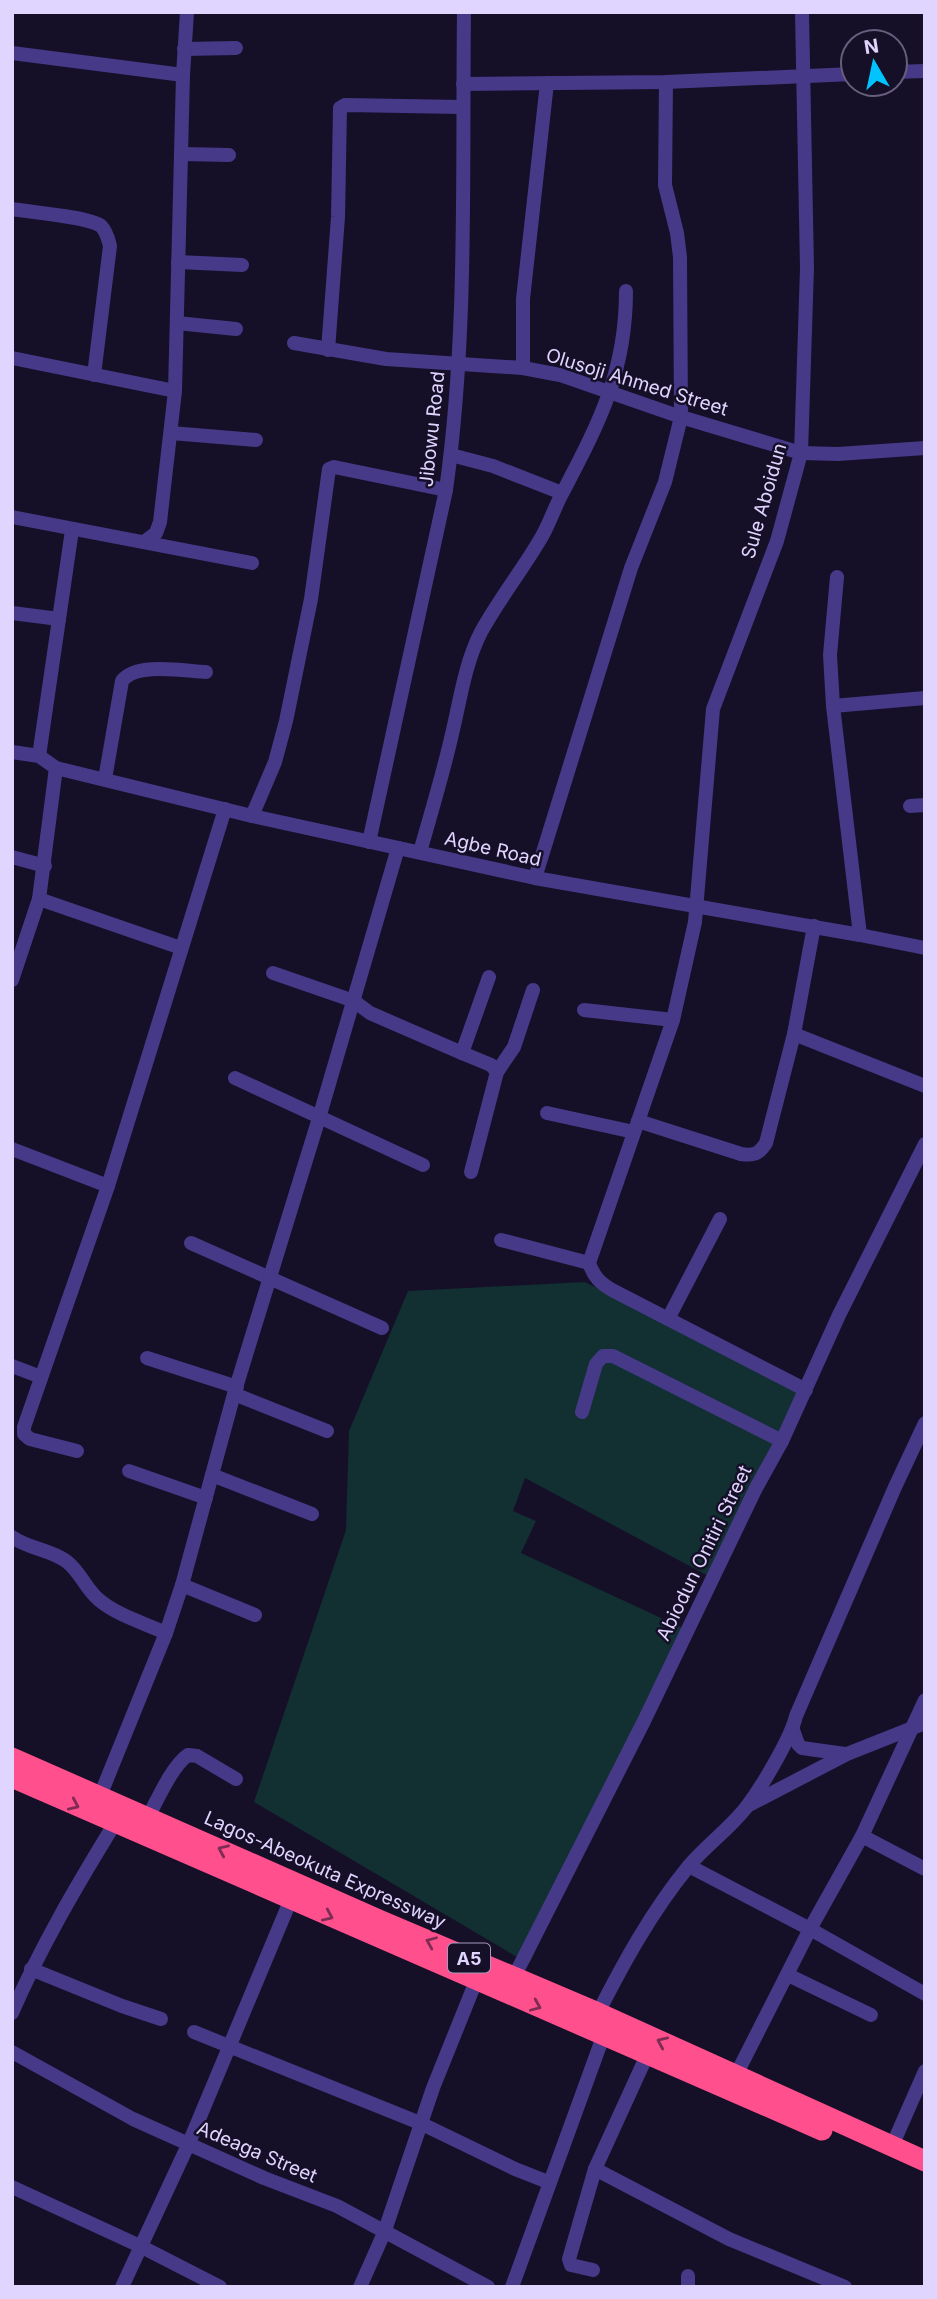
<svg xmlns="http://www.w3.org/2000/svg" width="937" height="2299" viewBox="0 0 937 2299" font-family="Inter,sans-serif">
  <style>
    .green { fill: #122f32 }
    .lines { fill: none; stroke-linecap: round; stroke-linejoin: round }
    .minor { stroke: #463988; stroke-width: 14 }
    .highway { stroke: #ff508d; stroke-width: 21 }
    .oneway { stroke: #7f2c55 }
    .labels { text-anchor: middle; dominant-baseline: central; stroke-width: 5; stroke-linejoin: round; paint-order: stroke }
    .shield { fill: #160f28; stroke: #a39abe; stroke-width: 2 }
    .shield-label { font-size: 18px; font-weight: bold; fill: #e0d5ff }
    .street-label { font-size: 19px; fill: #e0d5ff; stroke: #160f28 }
  </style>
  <rect width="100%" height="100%" fill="#160f28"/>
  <polygon class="green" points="585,1282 802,1388 712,1578 525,1478 513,1511 536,1521 521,1553 687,1630 529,1964 254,1802 346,1530 349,1431 408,1291"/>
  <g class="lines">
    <g class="minor">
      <path d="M802,12L807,268L801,453L777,541L713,709L695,922L673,1020L589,1263C594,1277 600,1283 612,1290L806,1390"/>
      <polyline points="184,49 236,48"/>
      <polyline points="12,53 183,75"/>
      <polyline points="895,72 925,71"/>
      <polyline points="463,84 666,82 853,74"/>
      <polyline points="181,154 229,155"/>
      <path d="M12,209C29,212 90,217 101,226C107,232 108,239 110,246L94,375"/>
      <polyline points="178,262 242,265"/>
      <polyline points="177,323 236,329"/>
      <polyline points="294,343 386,359 523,368 560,375 681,417 801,453 838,454 925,448"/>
      <polyline points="328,350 338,217 340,108 345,105 462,107"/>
      <polyline points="12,358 175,391"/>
      <polyline points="523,368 523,299 547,83"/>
      <polyline points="171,433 256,440"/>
      <polyline points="451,455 493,466 562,493"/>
      <polyline points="12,517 252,563"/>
      <polyline points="144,542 156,533 160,522 175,391 183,75 187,12"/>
      <polyline points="837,577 830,655 833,706 860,935"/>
      <polyline points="12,613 59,619"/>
      <polyline points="833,706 925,698"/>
      <polyline points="12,752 39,756 56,768 252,816 535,878 860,935 925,948"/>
      <polyline points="39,756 72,530"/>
      <path d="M105,779L122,681C136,662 184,671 206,672"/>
      <polyline points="910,806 925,805"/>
      <polyline points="252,816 275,762 286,721 311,599 329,469 334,467 446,490"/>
      <path d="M369,842L446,490C468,333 462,170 464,12"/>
      <path d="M420,852C431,813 443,774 452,734C460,701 465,663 481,632C498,601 520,573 538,543C549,527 554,507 564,490C600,421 626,371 626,291"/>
      <polyline points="12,857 45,866"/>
      <polyline points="535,878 631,568 665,482 681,417 680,257 677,233 665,185 666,82"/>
      <polyline points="39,899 181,948"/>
      <polyline points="273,973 354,1001 370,1013 462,1053 489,977"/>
      <polyline points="12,980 39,899 56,768"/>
      <polyline points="584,1010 673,1020"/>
      <polyline points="794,1034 925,1086"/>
      <polyline points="462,1053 491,1065 497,1072 471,1172"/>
      <polyline points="497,1072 514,1047 533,990"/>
      <polyline points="235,1078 423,1165"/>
      <polyline points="547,1113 634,1132"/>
      <path d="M638,1121L741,1154C754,1156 759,1154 766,1143L794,1034L814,926"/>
      <polyline points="12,1149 108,1186"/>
      <polyline points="501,1240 589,1263"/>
      <polyline points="191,1243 382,1328"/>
      <polyline points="668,1319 720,1219"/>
      <polyline points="147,1358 237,1387"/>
      <polyline points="12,1366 41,1377"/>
      <polyline points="234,1394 327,1431"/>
      <polyline points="582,1412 596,1364 603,1356 613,1356 782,1441"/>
      <polyline points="77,1451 30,1439 24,1434 24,1427 108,1186 225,809"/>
      <polyline points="129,1471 206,1498"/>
      <polyline points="212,1475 312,1514"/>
      <path d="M12,1537C29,1549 49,1549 66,1561C80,1571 85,1588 98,1599C116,1615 144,1623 166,1633"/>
      <polyline points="182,1585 255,1615"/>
      <polyline points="793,1730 798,1744 802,1748 845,1754"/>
      <polyline points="100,1796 166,1633 182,1585 234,1394 319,1118 398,848"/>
      <polyline points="749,1805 847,1754 925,1723"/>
      <path d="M148,1817C158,1799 172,1766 188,1755L197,1756L236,1779"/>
      <polyline points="862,1836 925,1869"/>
      <polyline points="689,1866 810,1929 925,1994"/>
      <polyline points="31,1969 122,2006 161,2019"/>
      <polyline points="788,1975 871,2015"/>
      <polyline points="514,1977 644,1721 756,1488 782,1441 839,1315 925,1144"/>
      <path d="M12,2013C41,1946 77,1885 115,1823"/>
      <path d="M598,2013C624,1962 652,1911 688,1867C706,1845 731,1828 748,1805C762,1786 791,1738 796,1716L895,1487L925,1423"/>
      <polyline points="194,2032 420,2123 515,2169 548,2182"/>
      <polyline points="12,2052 133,2119 264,2178 337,2206 488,2287"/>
      <polyline points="736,2075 810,1929 862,1836 925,1700"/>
      <polyline points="892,2146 925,2071"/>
      <polyline points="595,2169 729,2239 845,2287"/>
      <polyline points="12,2187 140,2246 220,2287"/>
      <polyline points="593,2270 571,2265 569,2259 595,2169 648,2053"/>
      <polyline points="122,2287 189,2143 291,1899"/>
      <polyline points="360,2287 384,2233 433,2088 476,1981"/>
      <polyline points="512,2287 604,2034"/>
      <polyline points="688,2287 688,2276"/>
    </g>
    <g class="highway">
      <polyline points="12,1758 379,1920 598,2013 925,2161"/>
      <polyline points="12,1777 822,2130"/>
    </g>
  </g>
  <defs><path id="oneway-chevron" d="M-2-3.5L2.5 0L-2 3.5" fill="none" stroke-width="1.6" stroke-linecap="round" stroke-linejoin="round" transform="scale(1.75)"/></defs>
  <g class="oneway">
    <use href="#oneway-chevron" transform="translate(74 1805) rotate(24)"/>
    <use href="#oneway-chevron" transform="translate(223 1850) rotate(-156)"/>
    <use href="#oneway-chevron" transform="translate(328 1916) rotate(24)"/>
    <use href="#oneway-chevron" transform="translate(431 1942) rotate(-157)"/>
    <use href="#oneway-chevron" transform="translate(536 2006) rotate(23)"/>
    <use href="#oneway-chevron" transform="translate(662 2042) rotate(-156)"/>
  </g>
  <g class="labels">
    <rect class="shield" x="448" y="1943.5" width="42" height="29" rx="5"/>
    <g class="shield-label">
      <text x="469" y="1958">A5</text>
    </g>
    <g class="street-label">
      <text transform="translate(637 382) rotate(17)">Olusoji Ahmed Street</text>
      <text transform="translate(432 429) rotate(-84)">Jibowu Road</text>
      <text transform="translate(764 501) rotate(-74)">Sule Aboidun</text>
      <text transform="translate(493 849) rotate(13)">Agbe Road</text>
      <text transform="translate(704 1553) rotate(-64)">Abiodun Onitiri Street</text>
      <text transform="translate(325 1870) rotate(24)">Lagos-Abeokuta Expressway</text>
      <text transform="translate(257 2152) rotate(23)">Adeaga Street</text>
    </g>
  </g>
  <rect width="937" height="2299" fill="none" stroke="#e0d5ff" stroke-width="28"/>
  <g transform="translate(874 63) rotate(351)"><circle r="33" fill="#160f28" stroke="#675e7e" stroke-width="2"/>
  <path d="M0-5L12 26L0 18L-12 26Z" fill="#01c4ff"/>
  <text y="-10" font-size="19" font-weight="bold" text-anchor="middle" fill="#e0d5ff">N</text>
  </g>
</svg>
